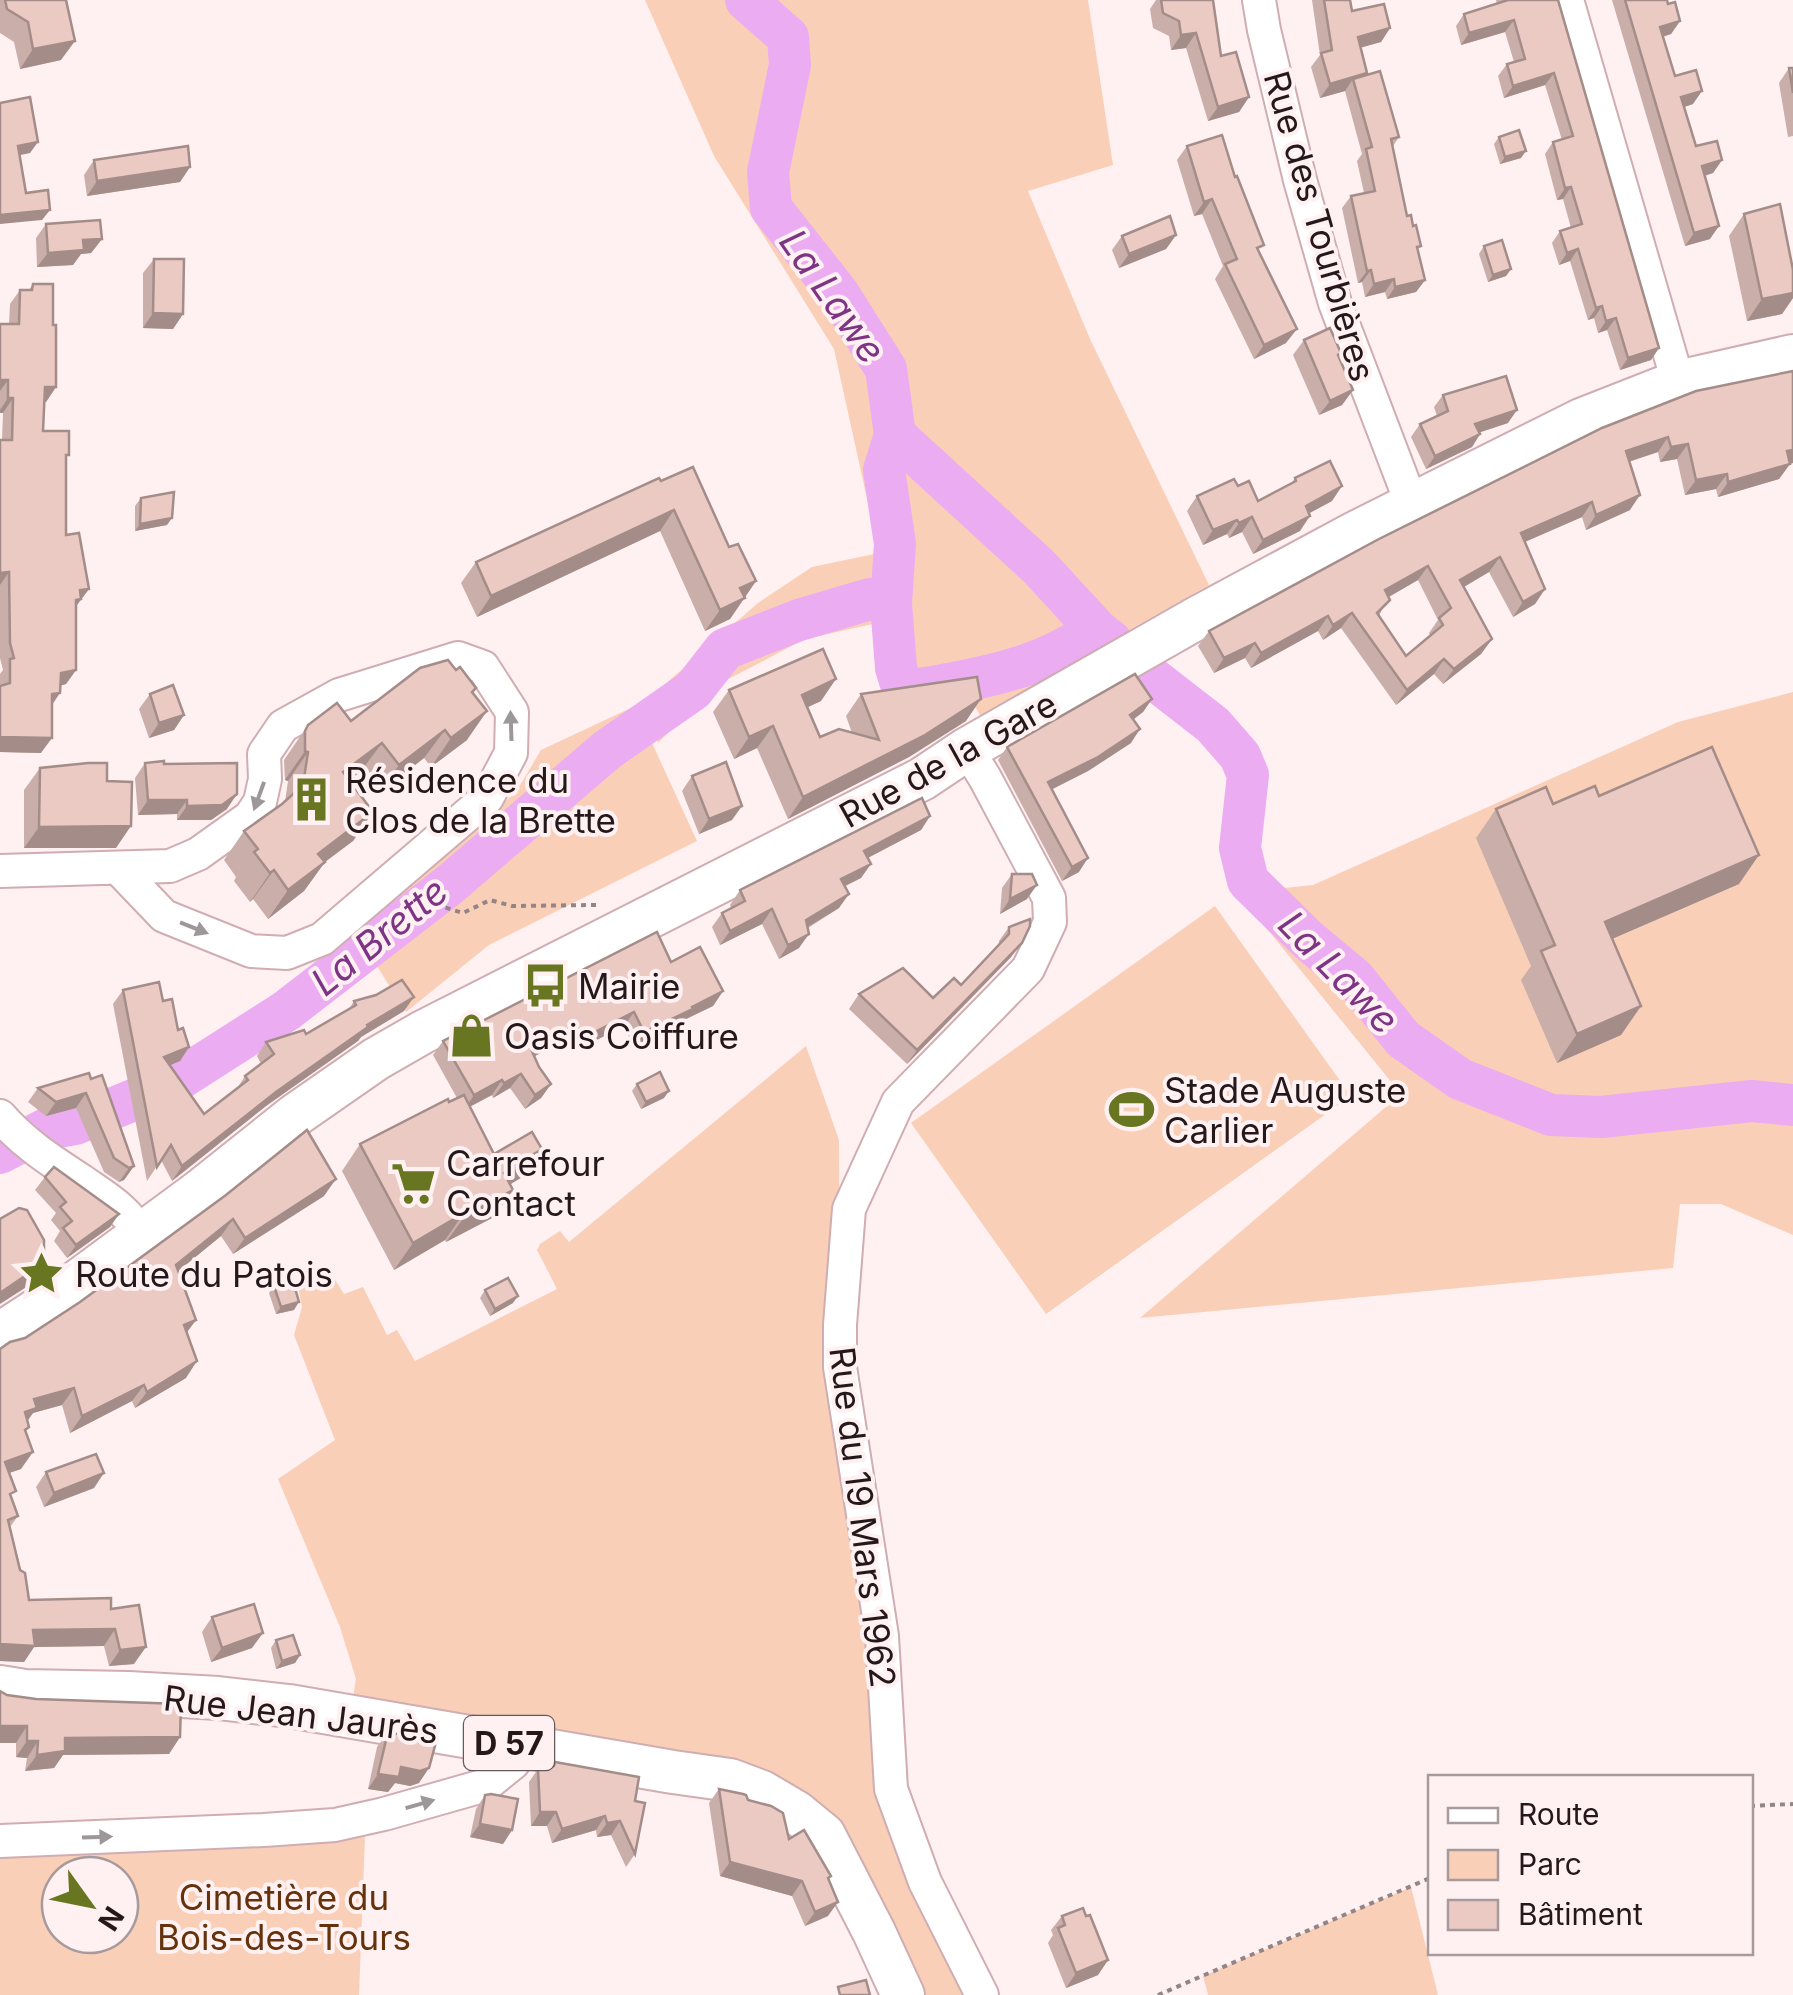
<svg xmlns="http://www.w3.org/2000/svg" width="1793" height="1995" viewBox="0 0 1793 1995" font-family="Inter,sans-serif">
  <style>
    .green { fill: #facfb7; fill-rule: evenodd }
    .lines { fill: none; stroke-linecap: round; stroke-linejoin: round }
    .river { stroke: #ebacf1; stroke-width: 42 }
    .minor-casing { stroke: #cfadb2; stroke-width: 36 }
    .major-casing { stroke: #cfadb2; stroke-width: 46 }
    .path { stroke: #928587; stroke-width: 4; stroke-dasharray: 5 5; stroke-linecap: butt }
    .minor { stroke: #fff; stroke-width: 32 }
    .major { stroke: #fff; stroke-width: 42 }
    .wall { fill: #caaea9; fill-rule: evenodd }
    .shaded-wall { fill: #a48d89 }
    .building { fill: #ebcac4; stroke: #a48d89; stroke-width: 2.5; fill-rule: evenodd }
    .oneway { fill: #9c9798 }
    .labels { text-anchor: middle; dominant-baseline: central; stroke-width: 8; stroke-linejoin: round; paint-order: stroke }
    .shield { fill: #fff0f2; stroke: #66595b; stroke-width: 2.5 }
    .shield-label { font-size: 32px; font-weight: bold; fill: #24181a }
    .street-label { font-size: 35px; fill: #24181a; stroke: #fff0f2 }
    .poi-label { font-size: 35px; fill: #24181a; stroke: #fff0f2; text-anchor: start }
    .park-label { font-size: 35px; fill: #66320c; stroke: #fff0f2 }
    .water-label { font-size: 38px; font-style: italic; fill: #7d3485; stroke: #fff0f2 }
  </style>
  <rect width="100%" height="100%" fill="#fff0f2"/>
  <g class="green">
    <polygon points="645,0 1088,0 1113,165 1028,191 1090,339 1209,585 1093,650 981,717 964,687 895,700 882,622 805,639 715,686 658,743 647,700 758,603 812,567 879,553 834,349 714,156"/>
    <polygon points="1793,692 1793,1235 1721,1204 1680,1204 1673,1268 1140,1318 1401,1094 1238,893 1313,885 1678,722"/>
    <polygon points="635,706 697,841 489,945 406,1012 354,930 516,792 541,750"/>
    <polygon points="1215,906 1351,1096 1046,1314 911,1123"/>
    <polygon points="806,1046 839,1140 840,1367 891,1789 982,1995 903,1995 796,1812 350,1715 356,1679 340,1627 278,1479 335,1440 294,1335 302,1307 298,1286 332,1275 344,1294 363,1287 387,1335 397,1330 415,1361 557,1289 537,1250 540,1244 560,1231 569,1242"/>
    <path d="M365,1837L359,1995H0V1853ZM60,1875H120V1935H60Z"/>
    <polygon points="1411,1887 1438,1995 1208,1995 1203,1976"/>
  </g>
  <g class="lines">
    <g class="river">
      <polyline points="746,0 788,37 790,65 768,172 771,208 838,293 886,369 895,435 1039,567 1098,631 1111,641"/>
      <polyline points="891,603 895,544 884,470 895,435"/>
      <polyline points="1146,673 1213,725 1240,756 1248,775 1240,848 1248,881 1307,939 1355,979 1403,1039 1460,1079 1551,1115 1601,1117 1752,1101 1793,1105"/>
      <path d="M0,1153L46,1129L75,1124L170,1085L286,1011L448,886L607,750L693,690L725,649L799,620L870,599L891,603L896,668L903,691C941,687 1006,674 1042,659C1061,651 1079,640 1098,631"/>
    </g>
    <defs>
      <g id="minor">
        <polyline points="1259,0 1264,30 1300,180 1335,303 1412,505"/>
        <polyline points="1567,0 1678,382"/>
        <polyline points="967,749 985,778 1049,898 1050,922 1028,969 898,1102 849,1209 840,1325 840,1367 882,1636 891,1789 925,1882 982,1995"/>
        <polyline points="0,871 170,866 198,854 250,817 260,802 265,779 264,754 283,726 339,695 458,658 483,667 512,712 511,753 487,798 322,939 287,953 251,951 164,916 119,869"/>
        <path d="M0,1116C23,1143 53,1162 82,1181C105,1197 128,1210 141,1235"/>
        <polyline points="0,1841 264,1830 335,1825 384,1814 486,1785 513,1763 525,1746"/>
      </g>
      <g id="major">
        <polyline points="0,1334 55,1298 200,1191 294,1116 376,1059 423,1032 922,779 967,749 1197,618 1355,533 1581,420 1678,382 1793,356"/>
        <polyline points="0,1687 25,1691 128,1693 218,1698 289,1706 673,1772 730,1780 762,1792 796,1812 824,1835 874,1932 903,1995"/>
      </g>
    </defs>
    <use href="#minor" class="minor-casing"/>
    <use href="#major" class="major-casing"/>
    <g class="path">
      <polyline points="430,884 440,906 463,913 490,900 512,906 596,905"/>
      <polyline points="1750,1806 1793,1804"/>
      <polyline points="1158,1995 1430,1878"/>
    </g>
    <use href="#minor" class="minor"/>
    <use href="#major" class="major"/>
  </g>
  <g class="wall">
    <polygon points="0,0 66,0 61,60 20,69 14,42 0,33"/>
    <polygon points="1156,0 1213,0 1221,56 1249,97 1239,112 1208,121 1186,48 1171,50 1169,36 1153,28 1150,9"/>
    <polygon points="1312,0 1350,0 1352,11 1390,28 1381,42 1360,48 1367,73 1399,137 1393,146 1407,216 1418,250 1425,280 1416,292 1387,299 1385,292 1365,297 1362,282 1358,283 1342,208 1351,196 1364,193 1357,161 1362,154 1345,91 1320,98 1311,67 1320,55"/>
    <polygon points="1496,0 1558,0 1659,348 1651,360 1620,370 1607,330 1598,333 1594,318 1588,320 1570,261 1559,265 1552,243 1560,231 1571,228 1563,199 1557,200 1545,154 1553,142 1562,140 1545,85 1504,98 1498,76 1507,64 1514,62 1505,32 1461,45 1456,26 1464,14 1497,4"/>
    <polygon points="1612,0 1667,0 1680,21 1671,34 1663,37 1675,76 1693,104 1684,107 1696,146 1722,160 1713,173 1705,176 1710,239 1685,246"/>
    <polygon points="1789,68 1793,68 1793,136 1788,137 1779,83"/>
    <polygon points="1499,137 1521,158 1500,164 1494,144"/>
    <polygon points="1187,146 1259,252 1286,343 1254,359 1215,279 1223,266 1202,214 1194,216 1177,160"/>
    <polygon points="94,160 190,167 180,182 87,196 84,175"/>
    <polygon points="1744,214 1793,270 1793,298 1782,314 1747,321 1729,236"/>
    <polygon points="46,224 102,239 91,253 81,254 73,265 37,267 36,238"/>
    <polygon points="1176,235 1166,249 1119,268 1112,250 1122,236"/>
    <polygon points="1484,246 1511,269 1506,276 1488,282 1479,254"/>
    <polygon points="154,259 183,314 173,329 143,328 143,273"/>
    <polygon points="33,284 53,325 56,387 46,402 44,402 43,431 66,460 66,535 89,589 76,606 76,670 66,684 60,686 52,705 41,753 0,752 0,674 3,670 0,658 0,440 2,440 3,413 0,413 0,324 9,324 10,304 20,290 29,290"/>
    <polygon points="1304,340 1341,353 1339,357 1353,390 1342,405 1319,415 1293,355"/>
    <path d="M1793,371V463L1790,464L1779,479L1718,497L1716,489L1685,495L1677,459L1660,462L1658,452L1629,462L1630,510L1586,530L1582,517L1525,542L1545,589L1535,604L1513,617L1489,572L1464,587L1492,639L1481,654L1443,684L1434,674L1396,705L1341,628L1323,640L1318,631L1251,668L1245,658L1214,673L1198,646L1209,631ZM1418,580L1438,620L1429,633L1430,636L1406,656L1379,616L1388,597Z"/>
    <polygon points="1443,395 1508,423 1480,432 1480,434 1472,447 1426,469 1411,437 1420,424 1437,416 1434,407"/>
    <polygon points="1295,478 1332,501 1309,513 1300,531 1253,554 1242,532 1229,538 1227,534 1203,545 1187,511 1197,496 1238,486 1258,501 1291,484"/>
    <polygon points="661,481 729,547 756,581 730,619 705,631 660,531 477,617 461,583 476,562"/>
    <polygon points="141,498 167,525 135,531 135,506"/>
    <polygon points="729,690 821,701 807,707 820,737 852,733 846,716 861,694 966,721 909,757 788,819 757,748 734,759 713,712"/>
    <polygon points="473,693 467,740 431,767 424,758 378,794 361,771 350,780 373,812 353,841 325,862 304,891 268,919 253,899 250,902 234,881 236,877 224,860 244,831 285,802 288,781 285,780 284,760 308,725 351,721"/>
    <polygon points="150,694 184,715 174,730 149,738 139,709"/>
    <polygon points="1152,699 1143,712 1133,720 1131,743 1088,771 1052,789 1079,872 1062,881 998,760 1007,747"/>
    <polygon points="145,763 164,764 227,809 211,820 177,820 177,814 138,815 135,778"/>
    <polygon points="40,768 107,781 116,848 24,848 24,790"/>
    <polygon points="692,776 732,820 699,834 682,791"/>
    <polygon points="1599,796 1739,884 1612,939 1641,1006 1621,1035 1557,1063 1521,980 1531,966 1476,838 1496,809 1553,804"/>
    <polygon points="930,816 921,830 868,858 861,878 845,886 839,908 808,928 799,948 779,959 762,924 720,945 712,927 722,913 731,908 730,905 740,890"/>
    <polygon points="1012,874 1027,899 1000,914 1002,888"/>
    <polygon points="1009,927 1011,957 907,1064 849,1009 859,994 933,998 961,985 999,945 999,941"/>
    <polygon points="671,962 723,991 713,1006 686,1019 683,1024 633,1046 624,1026 573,1052 566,1040 535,1056 539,1067 551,1084 541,1098 525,1109 510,1088 493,1098 492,1095 470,1106 494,1154 542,1149 524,1176 510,1184 513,1190 494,1217 446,1242 445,1240 394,1270 342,1171 360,1144 457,1098 433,1055 443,1041"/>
    <polygon points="123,990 163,1001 189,1047 180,1061 170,1065 204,1114 236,1090 245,1076 261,1064 257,1056 266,1042 306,1034 349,1009 354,1001 404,1011 361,1037 358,1041 266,1106 172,1181 161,1160 147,1181 113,1004"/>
    <polygon points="91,1079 134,1166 124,1180 119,1182 104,1172 76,1108 46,1116 28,1102 38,1088"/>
    <polygon points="637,1084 664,1098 641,1109 632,1091"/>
    <polygon points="45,1177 119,1214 110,1227 67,1258 54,1241 60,1231 51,1220 56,1213 35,1190"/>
    <polygon points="226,1195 324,1196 233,1254 221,1236 178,1271 196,1320 187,1332 186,1378 135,1408 132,1401 70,1433 62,1405 33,1413 27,1421 21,1469 9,1473 11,1497 18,1516 10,1527 29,1600 111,1609 134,1664 109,1666 104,1646 34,1647 24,1662 0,1661 0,1349 25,1338 80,1302"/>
    <polygon points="274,1286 294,1310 276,1314 269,1293"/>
    <polygon points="485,1290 513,1303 490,1316 480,1298"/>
    <polygon points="46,1472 94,1488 44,1507 36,1487"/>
    <polygon points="212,1617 252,1648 211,1662 202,1632"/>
    <polygon points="276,1640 300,1655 295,1663 276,1669 271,1648"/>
    <polygon points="0,1691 7,1695 180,1737 169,1754 63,1755 54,1768 25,1771 27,1758 16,1757 16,1743 0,1743"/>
    <polygon points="388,1732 419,1783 410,1786 395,1783 388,1792 368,1789 377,1747"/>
    <polygon points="555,1762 635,1801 635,1854 626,1867 611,1835 597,1837 596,1830 552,1843 547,1826 531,1826 529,1782 538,1769 552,1766"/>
    <polygon points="719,1789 789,1839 831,1876 829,1879 828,1916 805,1926 792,1896 720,1876 709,1803"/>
    <polygon points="485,1795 512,1830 503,1844 470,1837 476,1809"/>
    <polygon points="1062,1916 1108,1960 1098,1975 1066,1988 1048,1943 1053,1935 1051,1930"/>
  </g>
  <g class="shaded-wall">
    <polygon points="1514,20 1505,32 1461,45 1469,33"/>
    <polygon points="1680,21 1671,34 1651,40 1660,27"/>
    <polygon points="1390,28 1381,42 1348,51 1358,37"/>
    <polygon points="1196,33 1186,48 1171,50 1181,35"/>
    <polygon points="75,41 61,60 20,69 33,49"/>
    <polygon points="1367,73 1353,79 1345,91 1320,98 1330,84"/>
    <polygon points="1554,73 1545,85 1504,98 1513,86"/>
    <polygon points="1702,91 1693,104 1672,111 1681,97"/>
    <polygon points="1249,97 1239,112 1208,121 1218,107"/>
    <polygon points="38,142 30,153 11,157 18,146"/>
    <polygon points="1526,151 1521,158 1500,164 1505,157"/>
    <polygon points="1722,160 1713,173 1692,179 1702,166"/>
    <polygon points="190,167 180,182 87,196 97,181"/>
    <polygon points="1571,187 1563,199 1557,200 1565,188"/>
    <polygon points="1212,199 1202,214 1194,216 1204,202"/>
    <polygon points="50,210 42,220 0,224 0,215"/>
    <polygon points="1719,226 1710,239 1685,246 1694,233"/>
    <polygon points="1176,235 1166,249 1119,268 1129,254"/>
    <polygon points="102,239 91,253 81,254 73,265 37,267 48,253 83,240"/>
    <polygon points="1578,249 1570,261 1559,265 1567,253"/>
    <polygon points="1511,269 1506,276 1488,282 1493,275"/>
    <polygon points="1371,270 1362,282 1358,283 1367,271"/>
    <polygon points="1394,279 1385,292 1365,297 1374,284"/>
    <polygon points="1425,280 1416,292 1387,299 1395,287"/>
    <polygon points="1793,293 1793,298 1782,314 1747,321 1762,299"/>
    <polygon points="1602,306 1594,318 1588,320 1596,308"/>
    <polygon points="153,313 183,314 173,329 143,328"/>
    <polygon points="1616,318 1607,330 1598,333 1606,321"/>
    <polygon points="1297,329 1286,343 1254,359 1264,345"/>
    <polygon points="1659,348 1651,360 1620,370 1628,358"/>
    <polygon points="0,380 8,380 0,391"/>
    <polygon points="45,387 56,387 46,402 34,402"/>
    <polygon points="1353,390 1342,405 1319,415 1330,401"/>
    <polygon points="8,398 13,398 3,413 0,413 0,410"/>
    <polygon points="1517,410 1508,423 1466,437 1475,424"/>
    <polygon points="1480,434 1472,447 1426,469 1435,456"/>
    <polygon points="1668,437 1658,452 1615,466 1626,451"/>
    <polygon points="1688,444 1677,459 1660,462 1671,447"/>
    <polygon points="1793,450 1793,463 1777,466 1787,451"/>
    <polygon points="1790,464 1779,479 1718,497 1728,482"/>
    <polygon points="1727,474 1716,489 1685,495 1696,480"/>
    <polygon points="1342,486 1332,501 1295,521 1306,506"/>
    <polygon points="1640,495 1630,510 1586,530 1596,515"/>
    <polygon points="1592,502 1582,517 1511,548 1521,533"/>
    <polygon points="674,510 660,531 477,617 491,596"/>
    <polygon points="1310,516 1300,531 1253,554 1263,540"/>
    <polygon points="1252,517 1242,532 1229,538 1239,523"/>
    <polygon points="172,518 167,525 135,531 140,524"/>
    <polygon points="1237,520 1227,534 1203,545 1213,530"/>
    <polygon points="1500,557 1489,572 1450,595 1460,580"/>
    <polygon points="1428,566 1418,580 1375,605 1385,590"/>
    <polygon points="9,572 0,585 0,573"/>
    <polygon points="756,581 730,619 705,631 720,610 740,588"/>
    <polygon points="89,589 71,613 80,590"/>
    <polygon points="1545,589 1535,604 1513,617 1523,602"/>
    <polygon points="1352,613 1341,628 1323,640 1333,625"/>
    <polygon points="1328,616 1318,631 1251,668 1261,653"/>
    <polygon points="1492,639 1481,654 1443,684 1454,669"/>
    <polygon points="1255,643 1245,658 1214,673 1224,658"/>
    <polygon points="1444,659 1434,674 1396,705 1407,690"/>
    <polygon points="76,670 66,684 50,688 61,673"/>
    <polygon points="836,679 821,701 787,717 802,695"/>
    <polygon points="60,693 50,708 52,694"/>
    <polygon points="981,699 966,721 909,757 788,819 803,797"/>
    <polygon points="1152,699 1143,712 1120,729 1130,715"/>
    <polygon points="487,711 467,740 431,767 451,738"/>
    <polygon points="184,715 174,730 149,738 159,723"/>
    <polygon points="773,726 757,748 734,759 749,737"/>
    <polygon points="1140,729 1131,743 1088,771 1039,796 1048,782"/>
    <polygon points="445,730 424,758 378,794 399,765"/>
    <polygon points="0,737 52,738 41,753 0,752"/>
    <polygon points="382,743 361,771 323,801 343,772"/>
    <polygon points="305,751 308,752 288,781 285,780"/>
    <polygon points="237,794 227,809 211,820 177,820 187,806"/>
    <polygon points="148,800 187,800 177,814 138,815"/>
    <polygon points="742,806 732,820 699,834 709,819"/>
    <polygon points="373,812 353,841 310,873 325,862 304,891 268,919 288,890 318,854"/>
    <polygon points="930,816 921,830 854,865 864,851"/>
    <polygon points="131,826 116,848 24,848 39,827"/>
    <polygon points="1759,855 1739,884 1584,951 1605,922"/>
    <polygon points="1088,858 1079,872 1062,881 1072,867"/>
    <polygon points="871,864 861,878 831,893 841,879"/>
    <polygon points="274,870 253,899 250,902 270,873"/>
    <polygon points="1037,885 1027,899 1000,914 1010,899"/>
    <polygon points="849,894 839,908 796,934 806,920"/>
    <polygon points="772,909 762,924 720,945 730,931"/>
    <polygon points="809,934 799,948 779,959 788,945"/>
    <polygon points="1022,943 1011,957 907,1064 917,1050"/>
    <polygon points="723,991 713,1006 686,1019 683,1024 633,1046 644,1032"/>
    <polygon points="414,997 404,1011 361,1037 358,1041 266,1106 172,1181 182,1166 276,1092 367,1025"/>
    <polygon points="1641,1006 1621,1035 1557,1063 1577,1034"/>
    <polygon points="634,1012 624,1026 573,1052 583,1038"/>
    <polygon points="576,1025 566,1040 521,1063 531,1049"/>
    <polygon points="189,1047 180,1061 154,1072 164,1057"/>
    <polygon points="521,1074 510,1088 493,1098 504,1083"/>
    <polygon points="502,1080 492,1095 464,1110 474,1095"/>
    <polygon points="551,1084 541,1098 525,1109 535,1095"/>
    <polygon points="669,1091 664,1098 641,1109 646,1102"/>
    <polygon points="86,1093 76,1108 46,1116 56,1102"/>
    <polygon points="542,1149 524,1176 485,1200 504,1173"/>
    <polygon points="134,1166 124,1180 119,1182 129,1168"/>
    <polygon points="336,1179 324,1196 233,1254 245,1238"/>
    <polygon points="513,1190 494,1217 446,1242 465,1216"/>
    <polygon points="464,1213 445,1240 394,1270 413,1243"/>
    <polygon points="119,1214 110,1227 67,1258 76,1245"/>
    <polygon points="233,1219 221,1236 165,1282 176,1265"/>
    <polygon points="41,1265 25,1288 0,1304 0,1293 3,1290"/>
    <polygon points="518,1296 513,1303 490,1316 495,1309"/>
    <polygon points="299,1302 294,1310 276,1314 281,1307"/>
    <polygon points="196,1320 184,1336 184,1325"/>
    <polygon points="197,1361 186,1378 135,1408 147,1392"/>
    <polygon points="144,1385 132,1401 70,1433 82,1416"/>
    <polygon points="74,1388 62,1405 33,1413 25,1424 13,1429 34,1399"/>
    <polygon points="33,1452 21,1469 0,1476 5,1462"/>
    <polygon points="104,1473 94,1488 44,1507 54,1493"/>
    <polygon points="115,1629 104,1646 34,1647 24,1662 0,1661 0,1644 33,1630"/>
    <polygon points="263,1633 252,1648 211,1662 222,1648"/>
    <polygon points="146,1647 134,1664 109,1666 120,1650"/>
    <polygon points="300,1655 295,1663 276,1669 282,1661"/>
    <polygon points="0,1726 27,1726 16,1743 0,1743"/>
    <polygon points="180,1737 169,1754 63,1755 54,1768 25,1771 37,1755 65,1738"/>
    <polygon points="27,1741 38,1741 27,1758 16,1757"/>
    <polygon points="401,1767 429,1768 419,1783 410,1786 395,1783 388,1792 368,1789 378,1774"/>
    <polygon points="540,1812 556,1812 547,1826 531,1826"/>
    <polygon points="605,1816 596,1830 552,1843 562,1829"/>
    <polygon points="620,1821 611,1835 597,1837 607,1823"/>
    <polygon points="480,1824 512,1830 503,1844 470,1837"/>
    <polygon points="730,1862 802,1881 792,1896 720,1876"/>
    <polygon points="838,1902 828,1916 805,1926 815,1912"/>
    <polygon points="1108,1960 1098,1975 1066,1988 1076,1973"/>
  </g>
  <g class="building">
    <polygon points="5,0 66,0 75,41 33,49 28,22 7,9"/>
    <polygon points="1161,0 1213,0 1221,56 1236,52 1249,97 1218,107 1196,33 1181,35 1179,21 1163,13"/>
    <polygon points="1324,0 1350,0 1352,11 1384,4 1390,28 1358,37 1367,73 1330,84 1321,53 1332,50"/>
    <polygon points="1508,0 1558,0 1659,348 1628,358 1616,318 1606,321 1602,306 1596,308 1578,249 1567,253 1560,231 1582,224 1571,187 1565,188 1553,142 1573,136 1554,73 1513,86 1507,64 1525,59 1514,20 1469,33 1464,14"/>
    <polygon points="1625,0 1667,0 1668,4 1675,2 1680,21 1660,27 1675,76 1696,70 1702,91 1681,97 1696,146 1717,141 1722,160 1702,166 1719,226 1694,233"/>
    <polygon points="1789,68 1793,68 1793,93"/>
    <polygon points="1380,71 1399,137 1391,139 1407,216 1411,215 1413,226 1416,225 1421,246 1417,247 1425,280 1395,287 1394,279 1374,284 1371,270 1367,271 1351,196 1375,191 1366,149 1372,147 1353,79"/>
    <polygon points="30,97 38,142 18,146 26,193 48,190 50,210 0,215 0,103"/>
    <polygon points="1519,130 1526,151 1505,157 1499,137"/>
    <polygon points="1222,135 1235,177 1237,176 1264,245 1257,248 1297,329 1264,345 1225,264 1237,259 1212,199 1204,202 1187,146"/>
    <polygon points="188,146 190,167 97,181 94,160"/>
    <polygon points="1780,204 1793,270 1793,293 1762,299 1744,214"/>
    <polygon points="1170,216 1176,235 1129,254 1122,236"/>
    <polygon points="100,220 102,239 83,240 84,250 48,253 46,224"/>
    <polygon points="1502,240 1511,269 1493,275 1484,246"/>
    <polygon points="154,259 184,259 183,314 153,313"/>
    <polygon points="33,284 53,284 53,325 56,325 56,387 45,387 43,431 69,431 69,455 66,455 66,535 79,533 89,589 80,590 81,599 76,600 76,670 61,673 60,693 52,694 52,738 0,737 0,686 10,683 10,659 14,658 10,643 9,572 0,573 0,440 12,440 13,398 8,398 8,380 0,380 0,324 19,324 20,290 32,290"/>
    <polygon points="1330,328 1341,353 1338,355 1353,390 1330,401 1304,340"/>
    <path d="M1793,371V450L1787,451L1790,464L1728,482L1727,474L1696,480L1688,444L1671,447L1668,437L1626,451L1640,495L1596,515L1592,502L1521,533L1545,589L1523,602L1500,557L1460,580L1492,639L1454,669L1444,659L1407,690L1352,613L1333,625L1328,616L1261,653L1255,643L1224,658L1209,631L1377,540L1602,428L1696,391ZM1428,566L1451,608L1439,618L1443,625L1406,656L1377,613L1390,600L1385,590Z"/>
    <polygon points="1506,376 1517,410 1475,424 1480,434 1435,456 1420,424 1448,411 1443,395"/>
    <polygon points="1330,461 1342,486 1306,506 1310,516 1263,540 1252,517 1239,523 1237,520 1213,530 1197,496 1234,479 1238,486 1249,481 1258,501 1296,481 1295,478"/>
    <polygon points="693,467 729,547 738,544 756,581 740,588 745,598 720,610 674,510 491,596 476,562 659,478 661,481"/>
    <polygon points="174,492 172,518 140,524 141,498"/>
    <polygon points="823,649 836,679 802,695 820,737 839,729 879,740 861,694 977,677 981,699 925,735 803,797 773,726 749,737 729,690"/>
    <polygon points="448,660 456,670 460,667 476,688 472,692 487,711 451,738 445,730 399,765 382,743 343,772 373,812 318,854 325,862 288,890 274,870 270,873 254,852 258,849 244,831 282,804 303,785 308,752 305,751 305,731 308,725 337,703 351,721 420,668"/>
    <polygon points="1135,674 1152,699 1130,715 1140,729 1098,757 1048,782 1088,858 1072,867 1007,747"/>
    <polygon points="173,685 184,715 159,723 150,694"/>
    <polygon points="1712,747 1759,855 1605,922 1641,1006 1577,1034 1541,951 1555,945 1496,809 1546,787 1553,804 1595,786 1599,796"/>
    <polygon points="164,761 164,764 237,763 237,794 222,805 187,806 187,800 148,800 145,763"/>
    <polygon points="726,762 742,806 709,819 692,776"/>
    <polygon points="88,763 107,763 107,781 132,782 131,826 39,827 40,768"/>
    <polygon points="922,798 930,816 864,851 871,864 841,879 849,894 806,920 809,934 788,945 772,909 730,931 722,913 745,901 740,890"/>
    <polygon points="1012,874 1032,874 1037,885 1010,899"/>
    <polygon points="1030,919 1030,926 1022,943 917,1050 859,994 903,968 933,998 954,978 961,985 1009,934 1009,927"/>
    <polygon points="657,932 671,962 700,947 723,991 692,1007 693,1009 644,1032 634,1012 583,1038 576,1025 531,1049 539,1067 551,1084 535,1095 521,1074 504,1083 502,1080 474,1095 443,1041"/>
    <polygon points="402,980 414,997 367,1025 368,1027 276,1092 182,1166 171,1145 157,1167 123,990 159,982 163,1001 172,999 178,1030 183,1028 189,1047 164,1057 204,1114 248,1080 245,1076 274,1054 266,1042 304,1030 306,1034 356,1005 354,1001 376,995"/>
    <polygon points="660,1072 669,1091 646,1102 637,1084"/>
    <polygon points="89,1073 91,1079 102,1075 134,1166 129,1168 114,1158 86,1093 56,1102 38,1088"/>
    <polygon points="464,1095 494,1154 532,1132 542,1149 504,1173 513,1190 465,1216 464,1213 413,1243 360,1144 448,1099 449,1102"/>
    <polygon points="307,1130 336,1179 245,1238 233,1219 176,1265 196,1320 184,1325 197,1361 147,1392 144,1385 82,1416 74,1388 34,1399 37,1408 25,1412 29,1427 25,1430 33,1452 5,1462 16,1491 10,1494 18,1516 8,1520 20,1570 25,1573 29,1600 111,1598 111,1609 139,1605 146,1647 120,1650 115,1629 33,1630 35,1646 0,1644 0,1349 10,1342 25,1338 80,1302 226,1195"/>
    <polygon points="54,1167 119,1214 76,1245 63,1228 72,1221 60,1207 66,1202 45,1177"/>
    <polygon points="19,1208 27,1210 44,1240 44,1257 41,1265 0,1293 0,1219"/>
    <polygon points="508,1278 518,1296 495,1309 485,1290"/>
    <polygon points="293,1281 299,1302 281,1307 274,1286"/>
    <polygon points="96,1454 104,1473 54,1493 46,1472"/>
    <polygon points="254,1604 263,1633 222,1648 212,1617"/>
    <polygon points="293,1635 300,1655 282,1661 276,1640"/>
    <polygon points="0,1691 7,1695 36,1699 181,1704 180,1737 65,1738 65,1751 37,1755 38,1741 27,1741 27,1726 0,1726"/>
    <polygon points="388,1732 436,1742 429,1768 420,1771 401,1767 399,1777 378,1774"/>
    <polygon points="555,1762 639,1777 635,1801 645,1803 635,1854 620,1821 607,1823 605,1816 562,1829 556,1812 540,1812 538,1769 554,1766"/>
    <polygon points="719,1789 743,1794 746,1795 748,1800 771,1806 783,1813 789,1839 804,1830 831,1876 828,1878 838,1902 815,1912 802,1881 730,1862"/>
    <polygon points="491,1794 518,1799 512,1830 480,1824 485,1795"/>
    <polygon points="1083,1908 1086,1916 1090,1915 1108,1960 1076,1973 1058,1928 1065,1925 1062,1916"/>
    <polygon points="866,1980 870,1995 840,1995 838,1987"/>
  </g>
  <defs><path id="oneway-solid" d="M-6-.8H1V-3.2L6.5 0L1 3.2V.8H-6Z" transform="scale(2.5)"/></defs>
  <g class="oneway">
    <use href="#oneway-solid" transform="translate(511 726) rotate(-92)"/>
    <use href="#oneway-solid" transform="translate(259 796) rotate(110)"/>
    <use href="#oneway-solid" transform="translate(194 928) rotate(22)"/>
    <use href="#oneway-solid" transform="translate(420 1804) rotate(-16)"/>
    <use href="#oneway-solid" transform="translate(97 1837) rotate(-2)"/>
  </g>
  <defs>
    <symbol id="building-bare" viewBox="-9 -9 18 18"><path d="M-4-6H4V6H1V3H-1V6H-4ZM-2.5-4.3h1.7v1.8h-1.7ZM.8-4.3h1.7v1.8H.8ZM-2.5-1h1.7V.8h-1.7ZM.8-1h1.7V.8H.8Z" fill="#687521" stroke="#fff0f2" stroke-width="2.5" paint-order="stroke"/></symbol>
    <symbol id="bus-bare" viewBox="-9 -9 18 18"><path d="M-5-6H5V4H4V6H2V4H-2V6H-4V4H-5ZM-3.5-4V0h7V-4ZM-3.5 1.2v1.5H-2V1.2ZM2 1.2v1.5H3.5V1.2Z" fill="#687521" stroke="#fff0f2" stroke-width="2.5" paint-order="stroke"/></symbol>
    <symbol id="shop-bare" viewBox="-9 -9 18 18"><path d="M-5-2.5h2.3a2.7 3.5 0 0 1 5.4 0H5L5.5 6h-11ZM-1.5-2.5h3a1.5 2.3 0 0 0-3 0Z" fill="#687521" stroke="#fff0f2" stroke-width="2.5" paint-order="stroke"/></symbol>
    <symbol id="stadium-bare" viewBox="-9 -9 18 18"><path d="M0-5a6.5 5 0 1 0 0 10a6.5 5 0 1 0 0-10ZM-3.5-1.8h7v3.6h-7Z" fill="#687521" stroke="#fff0f2" stroke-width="2.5" paint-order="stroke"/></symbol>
    <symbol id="supermarket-bare" viewBox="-9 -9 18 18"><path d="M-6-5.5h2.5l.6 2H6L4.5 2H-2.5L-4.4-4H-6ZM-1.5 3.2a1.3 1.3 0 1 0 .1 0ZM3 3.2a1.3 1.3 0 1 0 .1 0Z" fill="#687521" stroke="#fff0f2" stroke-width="2.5" paint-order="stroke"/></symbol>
    <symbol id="sight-bare" viewBox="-9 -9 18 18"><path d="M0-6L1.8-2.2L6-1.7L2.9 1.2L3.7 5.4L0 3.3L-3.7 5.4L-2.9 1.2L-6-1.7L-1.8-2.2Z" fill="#687521" stroke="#fff0f2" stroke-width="2.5" paint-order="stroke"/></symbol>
  </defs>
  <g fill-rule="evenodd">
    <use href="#building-bare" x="280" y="768" width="63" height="63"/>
    <use href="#bus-bare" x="514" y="954" width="63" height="63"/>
    <use href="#shop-bare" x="440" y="1004" width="63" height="63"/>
    <use href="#stadium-bare" x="1100" y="1078" width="63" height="63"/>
    <use href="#supermarket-bare" x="382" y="1152" width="63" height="63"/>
    <use href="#sight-bare" x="10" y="1242" width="63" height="63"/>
  </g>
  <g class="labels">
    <rect class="shield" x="464" y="1716" width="90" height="54" rx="8"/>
    <g class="shield-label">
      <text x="509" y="1743">D 57</text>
    </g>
    <g class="street-label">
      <text transform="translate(1320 226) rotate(74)">Rue des Tourbières</text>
      <text transform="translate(948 759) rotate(-29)">Rue de la Gare</text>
      <text transform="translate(863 1517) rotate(83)">Rue du 19 Mars 1962</text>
      <text transform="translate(301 1714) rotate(7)">Rue Jean Jaurès</text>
    </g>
    <g class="poi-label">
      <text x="345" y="780">Résidence du<tspan x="345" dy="40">Clos de la Brette</tspan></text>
      <text x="578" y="986">Mairie</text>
      <text x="504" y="1036">Oasis Coiffure</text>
      <text x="1164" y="1090">Stade Auguste<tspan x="1164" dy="40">Carlier</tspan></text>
      <text x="446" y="1163">Carrefour<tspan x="446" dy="40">Contact</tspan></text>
      <text x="75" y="1274">Route du Patois</text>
    </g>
    <g class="park-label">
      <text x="284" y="1897">Cimetière du<tspan x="284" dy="40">Bois-des-Tours</tspan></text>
    </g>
    <g class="water-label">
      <text transform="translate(833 296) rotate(55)">La Lawe</text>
      <text transform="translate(379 936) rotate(-39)">La Brette</text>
      <text transform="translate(1339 972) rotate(46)">La Lawe</text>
    </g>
  </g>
  <rect x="1428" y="1775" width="325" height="180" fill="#fff0f2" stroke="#a79a9c" stroke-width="2.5"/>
  <rect x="1448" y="1808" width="50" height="15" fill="#ffffff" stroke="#a79a9c" stroke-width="2.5"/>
  <text x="1518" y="1825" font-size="30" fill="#24181a">Route</text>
  <rect x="1448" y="1850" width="50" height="30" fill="#facfb7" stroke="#a79a9c" stroke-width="2.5"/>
  <text x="1518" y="1875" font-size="30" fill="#24181a">Parc</text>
  <rect x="1448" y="1900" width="50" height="30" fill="#ebcac4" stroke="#a79a9c" stroke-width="2.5"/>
  <text x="1518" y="1925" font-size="30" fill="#24181a">Bâtiment</text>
  <g transform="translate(90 1905) rotate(123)"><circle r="48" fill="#fff0f2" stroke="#a79a9c" stroke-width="2.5"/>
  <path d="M0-8L18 38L0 25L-18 38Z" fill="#687521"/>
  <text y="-15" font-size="28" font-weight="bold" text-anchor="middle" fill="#24181a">N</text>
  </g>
</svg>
